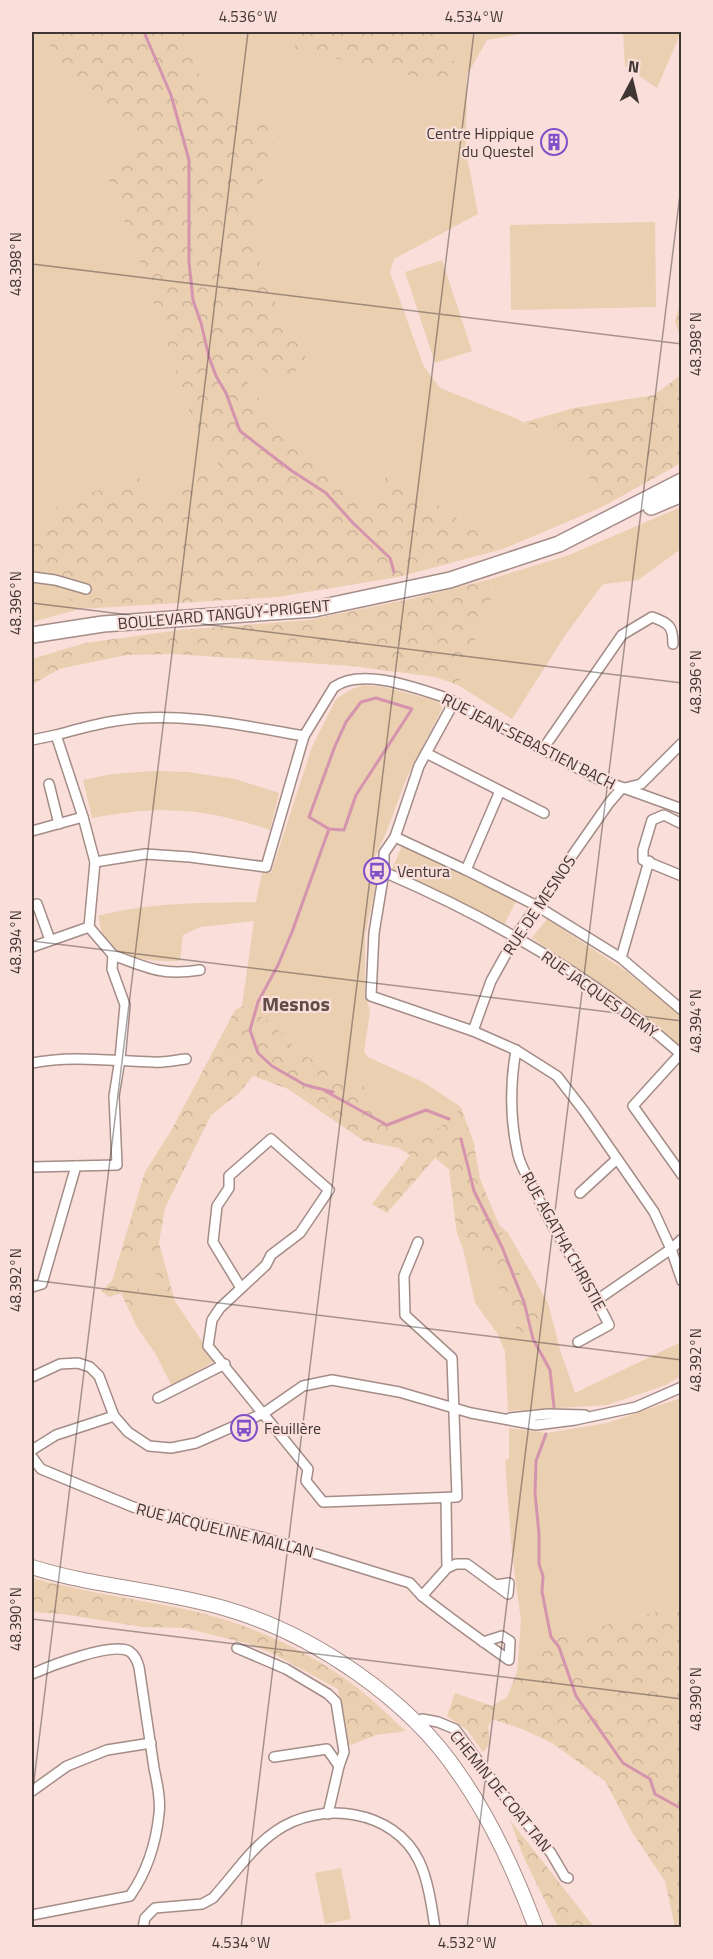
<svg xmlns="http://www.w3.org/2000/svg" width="713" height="1959" viewBox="0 0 713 1959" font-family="'Titillium Web',sans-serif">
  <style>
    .green { fill: #ebcfb1 }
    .forest { fill: url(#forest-crowns) }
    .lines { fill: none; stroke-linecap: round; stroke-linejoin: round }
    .stream { stroke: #d594ad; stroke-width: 3 }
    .street-casing { stroke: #a48c87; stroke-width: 12 }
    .secondary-casing { stroke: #a48c87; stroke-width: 16 }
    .primary-casing { stroke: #a48c87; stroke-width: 18 }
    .street { stroke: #fff; stroke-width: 9 }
    .secondary { stroke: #fff; stroke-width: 14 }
    .primary { stroke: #fff; stroke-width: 15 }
    .ticks { fill: none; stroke: #403634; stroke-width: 1.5; stroke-opacity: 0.45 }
    .labels { text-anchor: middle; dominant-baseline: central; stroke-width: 4.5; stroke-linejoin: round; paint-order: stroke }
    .poi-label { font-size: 16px; fill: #403634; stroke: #f9ded9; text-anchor: start }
    .street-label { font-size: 16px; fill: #403634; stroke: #f9ded9 }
    .quarter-label { font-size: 20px; font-weight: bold; fill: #624c48; stroke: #f9ded9 }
    .neatline { fill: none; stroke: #403634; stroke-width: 2 }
    .ticks-label { font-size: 15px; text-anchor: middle; fill: #403634 }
  </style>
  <defs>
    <pattern id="forest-crowns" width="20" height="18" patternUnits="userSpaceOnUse" patternTransform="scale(1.5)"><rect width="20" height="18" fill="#ebcfb1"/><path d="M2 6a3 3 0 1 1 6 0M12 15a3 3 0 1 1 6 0" fill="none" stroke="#cbb299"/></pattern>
  </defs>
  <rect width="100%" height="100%" fill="#f9ded9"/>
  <g class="green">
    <polygon points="32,32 42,32 74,87 122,115 140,148 103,165 142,269 195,429 220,467 152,499 32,534"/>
    <polygon points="188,32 294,32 295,49 449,57 453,37 450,32 532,32 487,40 467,75 466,151 478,214 394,259 390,272 423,365 440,388 515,418 559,441 582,464 602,507 503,549 426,497 390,466 374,504 282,430 237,368 255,357 310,364 262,279 254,214 274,138 266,122 239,117 203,88"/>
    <polygon points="623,32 681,32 657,88 625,66"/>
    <polygon points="655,222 656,307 511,310 510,225"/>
    <polygon points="442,260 472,351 435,363 405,272"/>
    <polygon points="681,507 681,549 638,580 603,584 566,634 512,719 458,685 493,594 491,579 569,555"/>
    <polygon points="32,565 80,609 32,622"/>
    <path d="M363,685L384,687L433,700L440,703L442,709L407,777L386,833L372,863L378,877L365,935V994L370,1011L364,1052L368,1057L423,1082L461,1107L452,1119L436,1129L415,1133L396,1127L363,1085L302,1054L270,1022L242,1006L254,921L200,927L183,935L180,961C154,961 123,962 105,938C101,933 100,922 98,916C150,902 203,903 256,902L262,872L271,873L312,747L336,699L352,689Z"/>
    <path d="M154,771L187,772L235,779L279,793L270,830C205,808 160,805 92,818L83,780L112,774Z"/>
    <polygon points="402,846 456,870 516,901 504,925 446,895 391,871"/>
    <polygon points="547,919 626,971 681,1016 681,1041 677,1046 613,993 532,938"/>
    <polygon points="499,1225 508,1233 548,1303 561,1353 575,1393 681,1342 681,1376 666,1385 607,1405 508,1411 505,1351 497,1333 475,1303 463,1248 457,1234 483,1251 520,1338 512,1259"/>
    <polygon points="144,1255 215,1361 172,1386 155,1353 137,1327 139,1289 129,1268"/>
    <polygon points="681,1398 681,1605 534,1644 517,1672 521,1621 512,1553 505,1461 509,1458 509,1428 547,1433 607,1423"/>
    <polygon points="341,1868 351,1919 325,1924 315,1873"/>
  </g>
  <g class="forest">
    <polygon points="42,32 188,32 203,88 239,116 266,122 274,138 254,214 262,278 310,364 272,383 255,358 238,369 282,430 374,504 390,466 426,497 503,549 398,577 277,597 80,609 32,565 32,534 62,501 141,478 152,499 220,467 195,429 142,269 103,165 140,148 122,115 74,87"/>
    <polygon points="294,32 450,32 453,37 449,57 467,75 434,81 295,49"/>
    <polygon points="681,300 682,341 681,341 675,321"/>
    <polygon points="681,375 681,463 602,507 582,464 559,441 524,422 574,408 654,395"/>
    <polygon points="491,579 493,594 458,685 435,677 352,666 173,654 126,655 59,669 32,685 32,659 85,643 180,630 308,620 415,598"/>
    <polygon points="242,1006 270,1022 302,1054 363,1085 397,1127 415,1133 436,1129 452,1119 461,1107 474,1144 480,1179 538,1318 520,1338 483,1251 457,1234 449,1169 435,1158 387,1213 372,1204 410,1155 399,1148 364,1141 288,1089 253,1076 239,1093 211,1115 165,1208 159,1243 176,1305 144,1255 129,1268 139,1289 137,1327 121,1293 109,1297 101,1291 112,1281 145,1172 172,1129 235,1010"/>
    <path d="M32,1578C83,1592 136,1599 189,1610C246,1623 304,1648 351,1683C370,1697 388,1715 406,1731L376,1735L351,1745L346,1744L338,1689L274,1654L249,1644L185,1628L144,1627L62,1614L34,1612L32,1611Z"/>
    <polygon points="681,1605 682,1927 675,1928 665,1881 632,1832 605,1781 552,1743 522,1729 492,1719 488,1727 490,1744 483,1752 467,1730 447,1716 455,1693 492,1706 507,1697 517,1672 534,1644"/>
    <polygon points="510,1820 594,1927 558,1927 524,1858"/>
  </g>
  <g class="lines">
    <g class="stream">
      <polyline points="144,32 171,95 189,160 189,262 193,300 201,323 209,357 216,376 226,393 240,431 292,471 326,493 353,523 390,558 394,572"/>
      <polygon points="376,698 412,709 356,795 344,830 329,829 309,817 335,746 346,722 361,702"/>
      <polyline points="329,829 292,932 278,965 258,1002 250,1030 258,1053 272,1066 305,1085 333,1092 325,1091 387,1125 426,1110 449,1119"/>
      <polyline points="461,1139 474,1191 502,1247 524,1302 533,1339 550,1370 554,1407"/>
      <polyline points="546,1434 536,1461 535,1493 539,1534 539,1564 543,1576 542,1592 551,1637 559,1647 576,1696 623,1763 650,1779 655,1794 682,1809"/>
    </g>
    <defs>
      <g id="street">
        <polyline points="32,577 55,580 86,589"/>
        <polyline points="454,702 419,766 395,837 384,853 384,872 374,933 371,996 473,1031 516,1050 557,1076 584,1111 654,1212 671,1249 682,1281"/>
        <polyline points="32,740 56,735"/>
        <path d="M543,749L622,635L652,617C669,623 673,626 673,644"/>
        <polyline points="426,753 544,813"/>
        <polyline points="49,784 59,824"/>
        <polyline points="625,788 641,784 682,743"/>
        <polyline points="682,824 664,815 652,820 643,850 643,860 682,876"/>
        <polyline points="32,831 83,817"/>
        <polyline points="395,837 466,870 537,906 621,958 682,1010"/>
        <path d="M95,862L145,854L190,857L266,867L304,736L334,687C362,667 416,688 447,698L596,778L682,809"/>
        <polyline points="466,870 500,791"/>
        <path d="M384,872C491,918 594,977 682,1055"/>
        <polyline points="32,906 37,904 50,940"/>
        <polyline points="32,947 89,927"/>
        <path d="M113,955C148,968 162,976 200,970"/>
        <polyline points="621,958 649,861"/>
        <polyline points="473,1031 491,981 516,936 609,803 622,788"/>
        <path d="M516,1050C510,1084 510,1120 518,1155C521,1167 529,1180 535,1192C557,1238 587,1279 609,1325L578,1342"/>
        <polyline points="682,1052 633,1106 682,1175"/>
        <path d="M32,1063C72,1055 112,1061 153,1062C164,1063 175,1060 186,1059"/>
        <path d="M32,1167L117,1165L114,1096L120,1059L125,1005L112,969L113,955L89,927L95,862L83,817L56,735C75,730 95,724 115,721C178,711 241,725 304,736"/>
        <polyline points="580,1193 617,1159"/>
        <polyline points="32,1287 42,1284 76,1166"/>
        <polyline points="241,1288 213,1242 217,1206 229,1188 229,1176 271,1139 329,1190 300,1233 271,1255 266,1265 220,1308 212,1320 208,1346 308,1469 306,1481 323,1502 457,1497 452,1358 405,1315 404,1276 418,1242"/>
        <polyline points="597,1300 671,1249 682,1239"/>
        <polyline points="32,1377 60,1364 78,1363 90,1367 99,1376 114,1416 128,1432 149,1446 171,1448 196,1443 264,1413 303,1386 332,1380 399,1392 471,1413 536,1425 575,1420 636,1407 682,1387"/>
        <polyline points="158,1398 225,1364"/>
        <polyline points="510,1418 548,1414 585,1415"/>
        <polyline points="32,1450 56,1435 114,1416"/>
        <polyline points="32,1457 41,1469 133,1507 261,1537 410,1583 422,1596 447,1568 446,1498"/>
        <polyline points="447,1568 456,1564 467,1564 508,1594 509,1583 496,1585"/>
        <path d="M422,1596C450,1618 479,1639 509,1660L510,1641L502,1636L483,1642"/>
        <polyline points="237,1648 286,1669 328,1694 336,1702 344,1752 339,1766 328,1814"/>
        <path d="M32,1674C50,1666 111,1642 129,1651C135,1655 137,1660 139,1667C144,1701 149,1734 154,1768C157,1783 161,1799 159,1814C156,1843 146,1873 130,1896L32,1915"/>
        <polyline points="422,1719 438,1722 455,1729 494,1783 551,1853 565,1877 568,1878"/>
        <polyline points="274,1757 327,1749 339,1766"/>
        <polyline points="32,1791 67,1766 107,1750 151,1743"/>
        <path d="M143,1928L145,1918L155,1908L202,1904L213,1898C233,1876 251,1848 276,1831C320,1800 394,1809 419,1861C428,1879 432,1908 435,1928"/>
      </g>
      <path id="secondary" d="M32,1567C95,1587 163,1590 227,1609C313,1634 409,1699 459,1774C492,1821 516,1874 536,1928"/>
      <g id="primary">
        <polyline points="651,507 682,494"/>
        <polyline points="32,635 103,624 314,609 450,580 559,544 682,481"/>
      </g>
    </defs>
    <use href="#street" class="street-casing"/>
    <use href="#secondary" class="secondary-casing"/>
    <use href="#primary" class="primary-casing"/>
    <use href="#street" class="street"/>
    <use href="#secondary" class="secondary"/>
    <use href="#primary" class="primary"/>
  </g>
  <path class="ticks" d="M32,264L682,344M32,603L682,683M32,941L682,1021M32,1280L682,1360M32,1619L682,1699M32,1797L248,32M241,1928L474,32M467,1928L682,178"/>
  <defs>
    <symbol id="building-ring" viewBox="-11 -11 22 22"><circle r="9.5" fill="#f9ded9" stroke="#814fc8" stroke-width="1.5"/><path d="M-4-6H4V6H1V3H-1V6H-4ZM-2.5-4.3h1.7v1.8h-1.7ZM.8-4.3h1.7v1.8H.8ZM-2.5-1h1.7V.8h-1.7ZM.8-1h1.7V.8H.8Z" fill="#814fc8"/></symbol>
    <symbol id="bus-ring" viewBox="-11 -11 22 22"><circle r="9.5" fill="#f9ded9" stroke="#814fc8" stroke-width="1.5"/><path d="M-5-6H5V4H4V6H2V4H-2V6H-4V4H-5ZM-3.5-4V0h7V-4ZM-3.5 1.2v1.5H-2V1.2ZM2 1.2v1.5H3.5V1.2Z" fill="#814fc8"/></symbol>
  </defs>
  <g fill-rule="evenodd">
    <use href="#building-ring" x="539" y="127" width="30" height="30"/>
    <use href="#bus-ring" x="362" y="856" width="30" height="30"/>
    <use href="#bus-ring" x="229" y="1413" width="30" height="30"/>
  </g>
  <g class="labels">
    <g class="poi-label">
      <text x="534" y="133" text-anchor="end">Centre Hippique<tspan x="534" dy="18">du Questel</tspan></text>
      <text x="397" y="871">Ventura</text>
      <text x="264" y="1428">Feuillère</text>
    </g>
    <g class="street-label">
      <text transform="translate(224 614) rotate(-5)">BOULEVARD TANGUY-PRIGENT</text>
      <text transform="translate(529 741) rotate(27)">RUE JEAN-SEBASTIEN BACH</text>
      <text transform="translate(539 905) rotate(-56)">RUE DE MESNOS</text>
      <text transform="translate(600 994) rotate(35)">RUE JACQUES DEMY</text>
      <text transform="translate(564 1241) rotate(61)">RUE AGATHA CHRISTIE</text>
      <text transform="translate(225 1530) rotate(14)">RUE JACQUELINE MAILLAN</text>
      <text transform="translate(501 1791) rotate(51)">CHEMIN DE COAT TAN</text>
    </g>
    <g class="quarter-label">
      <text x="296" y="1003">Mesnos</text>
    </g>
  </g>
  <rect width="713" height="1959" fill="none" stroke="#f9ded9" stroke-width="66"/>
  <g transform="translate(632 81) rotate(7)" stroke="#f9ded9" stroke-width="4.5" paint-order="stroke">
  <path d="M0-4.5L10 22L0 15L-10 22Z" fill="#403634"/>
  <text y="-9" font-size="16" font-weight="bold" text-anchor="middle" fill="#403634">N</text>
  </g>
  <rect x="33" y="33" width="647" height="1893" class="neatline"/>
  <g class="ticks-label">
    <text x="248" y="22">4.536°W</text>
    <text x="474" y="22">4.534°W</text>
    <text transform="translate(16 264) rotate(-90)" y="5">48.398°N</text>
    <text transform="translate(696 344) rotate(-90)" y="5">48.398°N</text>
    <text transform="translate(16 603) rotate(-90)" y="5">48.396°N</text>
    <text transform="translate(696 682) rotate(-90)" y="5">48.396°N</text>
    <text transform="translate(16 942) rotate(-90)" y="5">48.394°N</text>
    <text transform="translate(696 1021) rotate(-90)" y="5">48.394°N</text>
    <text transform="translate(16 1280) rotate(-90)" y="5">48.392°N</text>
    <text transform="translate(696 1360) rotate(-90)" y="5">48.392°N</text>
    <text transform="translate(16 1619) rotate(-90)" y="5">48.390°N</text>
    <text transform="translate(696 1699) rotate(-90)" y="5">48.390°N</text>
    <text x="241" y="1948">4.534°W</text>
    <text x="467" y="1948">4.532°W</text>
  </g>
</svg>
